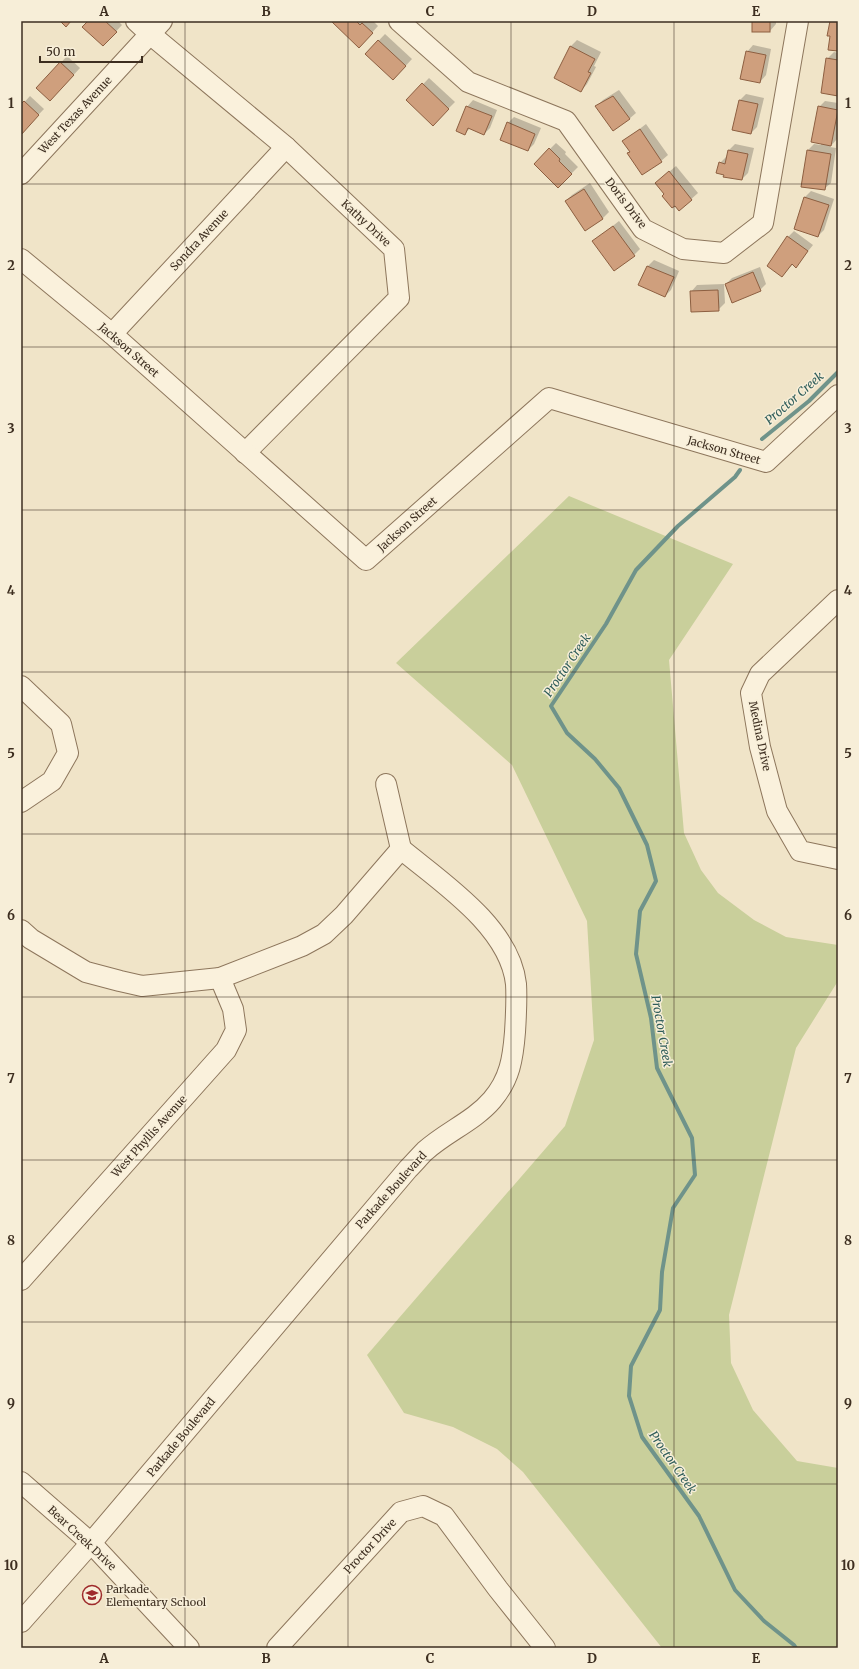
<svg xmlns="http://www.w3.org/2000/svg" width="859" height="1669" viewBox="0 0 859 1669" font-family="Merriweather,serif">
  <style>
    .green { fill: #c9cf9b }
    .shadow { fill: #0003 }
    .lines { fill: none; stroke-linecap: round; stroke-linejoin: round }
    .stream { stroke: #6f938a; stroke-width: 4 }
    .building { fill: #cf9f7d; stroke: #8d5f41 }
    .minor-casing { stroke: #8d765c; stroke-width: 22 }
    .minor { stroke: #faf1dc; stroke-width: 20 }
    .grid { fill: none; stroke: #3d2e20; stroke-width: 1; stroke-opacity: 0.55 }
    .labels { text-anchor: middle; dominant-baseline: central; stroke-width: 3; stroke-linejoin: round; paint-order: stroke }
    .street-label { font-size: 11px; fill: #3d2e20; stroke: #f7eed8 }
    .poi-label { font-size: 11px; fill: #3d2e20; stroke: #f7eed8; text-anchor: start }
    .water-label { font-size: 12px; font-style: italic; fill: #2f5d5a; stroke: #f7eed8 }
    .neatline { fill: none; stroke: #3d2e20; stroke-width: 1.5 }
    .grid-label { font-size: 13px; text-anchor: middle; font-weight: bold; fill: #3d2e20 }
  </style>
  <rect width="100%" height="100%" fill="#f0e4c8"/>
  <polygon class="green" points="569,496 733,564 669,660 684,833 701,870 718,893 754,920 786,937 838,945 838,981 796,1048 729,1315 731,1363 753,1410 797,1461 838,1468 838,1648 662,1648 523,1472 497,1449 453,1427 404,1413 367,1355 565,1126 594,1040 587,921 512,765 396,663"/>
  <g class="shadow">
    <polygon points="89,21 118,21 122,25 109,39"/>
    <polygon points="332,21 373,21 378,26 359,47"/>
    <polygon points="753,21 776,21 776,24 770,31"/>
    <polygon points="385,34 412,59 399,73 366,54"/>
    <polygon points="577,40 601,52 594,66 596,67 587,84 581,91 555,77 571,46"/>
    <polygon points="753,45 771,49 766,75 760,82 747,52"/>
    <polygon points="834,52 838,53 838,95 827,59"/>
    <polygon points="67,56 80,68 56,94 38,88"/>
    <polygon points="429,78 455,102 433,124 408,100"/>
    <polygon points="619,90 636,113 629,119 597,106 603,100"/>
    <polygon points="746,94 764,98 757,127 751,133 740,100"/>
    <polygon points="30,96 44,109 21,133 21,106"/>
    <polygon points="473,100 497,110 490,128 484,134 470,128 465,134 467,107"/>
    <polygon points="825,101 838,103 838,134 837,139 830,147 836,148 831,183 824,189 808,150 814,144 821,145 819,107"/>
    <polygon points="514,117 541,128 534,144 528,150 508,123"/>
    <polygon points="646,124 668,155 661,161 628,153 631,151 624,141"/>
    <polygon points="556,143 566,152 565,154 578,167 558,187 535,164"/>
    <polygon points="735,144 754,148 748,173 742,179 720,163 726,157 728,157 729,150"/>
    <polygon points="676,166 698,193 679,210 656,183"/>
    <polygon points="590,183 609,212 603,218 585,230 566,201 572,195"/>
    <polygon points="811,191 834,199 824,230 818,236 805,197"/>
    <polygon points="619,221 640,249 634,255 594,241"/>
    <polygon points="794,231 813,245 796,266 793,264 782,276 788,237"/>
    <polygon points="654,260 679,271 671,290 665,296 647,267"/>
    <polygon points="760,267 766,284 760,290 726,284 732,278"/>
    <polygon points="724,284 725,303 718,310 691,292 697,285"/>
  </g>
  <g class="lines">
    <g class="stream">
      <polyline points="762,439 809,401 838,372"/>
      <polyline points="740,470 735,477 678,526 636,570 606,624 551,706 567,733 595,759 619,788 647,845 656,881 640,911 636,954 651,1018 657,1068 692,1138 695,1175 673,1208 662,1272 660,1310 631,1366 629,1396 642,1437 699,1516 735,1590 764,1621 794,1645 796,1648"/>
    </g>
  </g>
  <g class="building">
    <polygon points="60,21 71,21 66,27"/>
    <polygon points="88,21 105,21 117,32 103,46 82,27"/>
    <polygon points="331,21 356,21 360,25 362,23 373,33 359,48"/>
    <rect x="752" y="21" width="18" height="11"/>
    <polygon points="830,21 838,21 838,51 828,50 830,36 827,36"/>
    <polygon points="378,40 406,66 393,80 365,54"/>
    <polygon points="570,46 595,59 588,72 591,73 581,92 554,78"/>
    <polygon points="746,51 766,55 760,83 740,79"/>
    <polygon points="826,58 838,60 838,96 821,93"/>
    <polygon points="60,62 74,75 50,101 36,88"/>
    <polygon points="422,83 449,109 433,126 406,100"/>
    <polygon points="613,96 630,119 613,131 595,106"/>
    <polygon points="739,100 758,104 751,134 732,130"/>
    <polygon points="24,101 39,115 21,135 21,104"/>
    <polygon points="466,106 492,116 484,135 468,128 465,135 456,131"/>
    <polygon points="818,106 838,110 831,146 811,142"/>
    <polygon points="507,122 535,134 528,151 500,140"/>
    <polygon points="640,129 662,162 642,175 627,153 630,152 622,141"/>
    <polygon points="549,148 560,159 559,161 572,174 558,188 534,164"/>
    <polygon points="728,150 748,154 742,180 723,177 724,175 716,173 719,162 725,164"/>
    <polygon points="807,150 831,154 825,190 801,187"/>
    <polygon points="669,171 692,200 679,211 675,206 672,208 662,196 664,194 655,183"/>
    <polygon points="584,189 603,219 585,231 565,201"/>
    <polygon points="804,197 829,205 818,237 794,229"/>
    <polygon points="613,226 635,256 614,271 592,241"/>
    <polygon points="787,236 808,251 796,268 792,264 782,277 767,266"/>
    <polygon points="647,266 674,277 665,297 638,285"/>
    <polygon points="753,272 761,291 732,303 725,284"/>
    <polygon points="718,290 719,311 691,312 690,291"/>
  </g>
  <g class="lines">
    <defs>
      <g id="minor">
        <polyline points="136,21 150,34 286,147 394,249 399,298 245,453"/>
        <polyline points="399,21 468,82 566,121 643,229 683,249 724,253 763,223 798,21"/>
        <polyline points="21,174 162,21"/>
        <polyline points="21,259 112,334 366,560 549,398 766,462 838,395"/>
        <polyline points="112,334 286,147"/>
        <polyline points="838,600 760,674 751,693 760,747 777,811 800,851 838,859"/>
        <polyline points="21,686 61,724 68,753 52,781 21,802"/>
        <polyline points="386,784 401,849"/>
        <polyline points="21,930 31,939 86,972 120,981 142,986 220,978 302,946 324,934 344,915 401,849"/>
        <polyline points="21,1280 226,1050 236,1030 233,1009 220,978"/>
        <polyline points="21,1482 91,1543 189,1648"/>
        <path d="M21,1622L91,1543L408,1169C414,1163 419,1157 425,1151C446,1132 474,1121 492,1100C510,1079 513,1058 515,1032C516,1016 517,999 516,984C510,927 441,882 401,849"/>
        <polyline points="277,1648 401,1512 423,1506 444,1516 498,1589 545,1648"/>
      </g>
    </defs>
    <use href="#minor" class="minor-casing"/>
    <use href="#minor" class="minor"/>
  </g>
  <path class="grid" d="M185,21V1648M348,21V1648M511,21V1648M674,21V1648M21,184H838M21,347H838M21,510H838M21,672H838M21,834H838M21,997H838M21,1160H838M21,1322H838M21,1484H838"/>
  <defs>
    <symbol id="school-ring" viewBox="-11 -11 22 22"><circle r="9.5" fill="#f7eed8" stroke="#9e2a2b" stroke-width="1.5"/><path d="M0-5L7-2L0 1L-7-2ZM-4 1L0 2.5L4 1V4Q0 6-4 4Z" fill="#9e2a2b"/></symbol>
  </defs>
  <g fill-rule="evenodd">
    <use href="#school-ring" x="81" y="1584" width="22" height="22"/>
  </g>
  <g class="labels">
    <g class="street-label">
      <text transform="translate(75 115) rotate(-47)">West Texas Avenue</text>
      <text transform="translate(626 203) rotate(53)">Doris Drive</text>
      <text transform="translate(366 223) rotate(43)">Kathy Drive</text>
      <text transform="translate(199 240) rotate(-47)">Sondra Avenue</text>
      <text transform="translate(129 350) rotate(41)">Jackson Street</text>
      <text transform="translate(724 450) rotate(16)">Jackson Street</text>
      <text transform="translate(407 524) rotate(-42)">Jackson Street</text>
      <text transform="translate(760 736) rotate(78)">Medina Drive</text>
      <text transform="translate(149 1136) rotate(-48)">West Phyllis Avenue</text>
      <text transform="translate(391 1190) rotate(-48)">Parkade Boulevard</text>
      <text transform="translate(181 1437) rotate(-50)">Parkade Boulevard</text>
      <text transform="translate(82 1538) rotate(43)">Bear Creek Drive</text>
      <text transform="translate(370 1546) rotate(-47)">Proctor Drive</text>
    </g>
    <g class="poi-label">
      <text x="106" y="1589">Parkade<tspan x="106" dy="13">Elementary School</tspan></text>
    </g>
    <g class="water-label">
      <text transform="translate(794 398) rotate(-41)">Proctor Creek</text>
      <text transform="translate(567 665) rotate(-56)">Proctor Creek</text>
      <text transform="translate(662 1031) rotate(80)">Proctor Creek</text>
      <text transform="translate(673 1462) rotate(55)">Proctor Creek</text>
    </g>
  </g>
  <rect width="859" height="1669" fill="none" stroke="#f7eed8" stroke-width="44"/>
  <path d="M40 56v6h102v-6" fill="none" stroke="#3d2e20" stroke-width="2"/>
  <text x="46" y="56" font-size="12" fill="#3d2e20" stroke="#f7eed8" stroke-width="3" paint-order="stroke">50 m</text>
  <rect x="22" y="22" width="815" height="1625" class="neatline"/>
  <g class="grid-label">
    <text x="104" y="16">A</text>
    <text x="266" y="16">B</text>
    <text x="430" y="16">C</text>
    <text x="592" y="16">D</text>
    <text x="756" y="16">E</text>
    <text x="11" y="108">1</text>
    <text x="848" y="108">1</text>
    <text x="11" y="270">2</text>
    <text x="848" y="270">2</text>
    <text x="11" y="433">3</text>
    <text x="848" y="433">3</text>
    <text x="11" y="595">4</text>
    <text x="848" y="595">4</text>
    <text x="11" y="758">5</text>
    <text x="848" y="758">5</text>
    <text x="11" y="920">6</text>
    <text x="848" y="920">6</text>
    <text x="11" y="1083">7</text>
    <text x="848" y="1083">7</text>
    <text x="11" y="1245">8</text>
    <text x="848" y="1245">8</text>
    <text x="11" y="1408">9</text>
    <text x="848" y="1408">9</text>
    <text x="11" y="1570">10</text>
    <text x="848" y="1570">10</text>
    <text x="104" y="1663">A</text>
    <text x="266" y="1663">B</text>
    <text x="430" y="1663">C</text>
    <text x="592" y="1663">D</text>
    <text x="756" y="1663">E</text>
  </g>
</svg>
